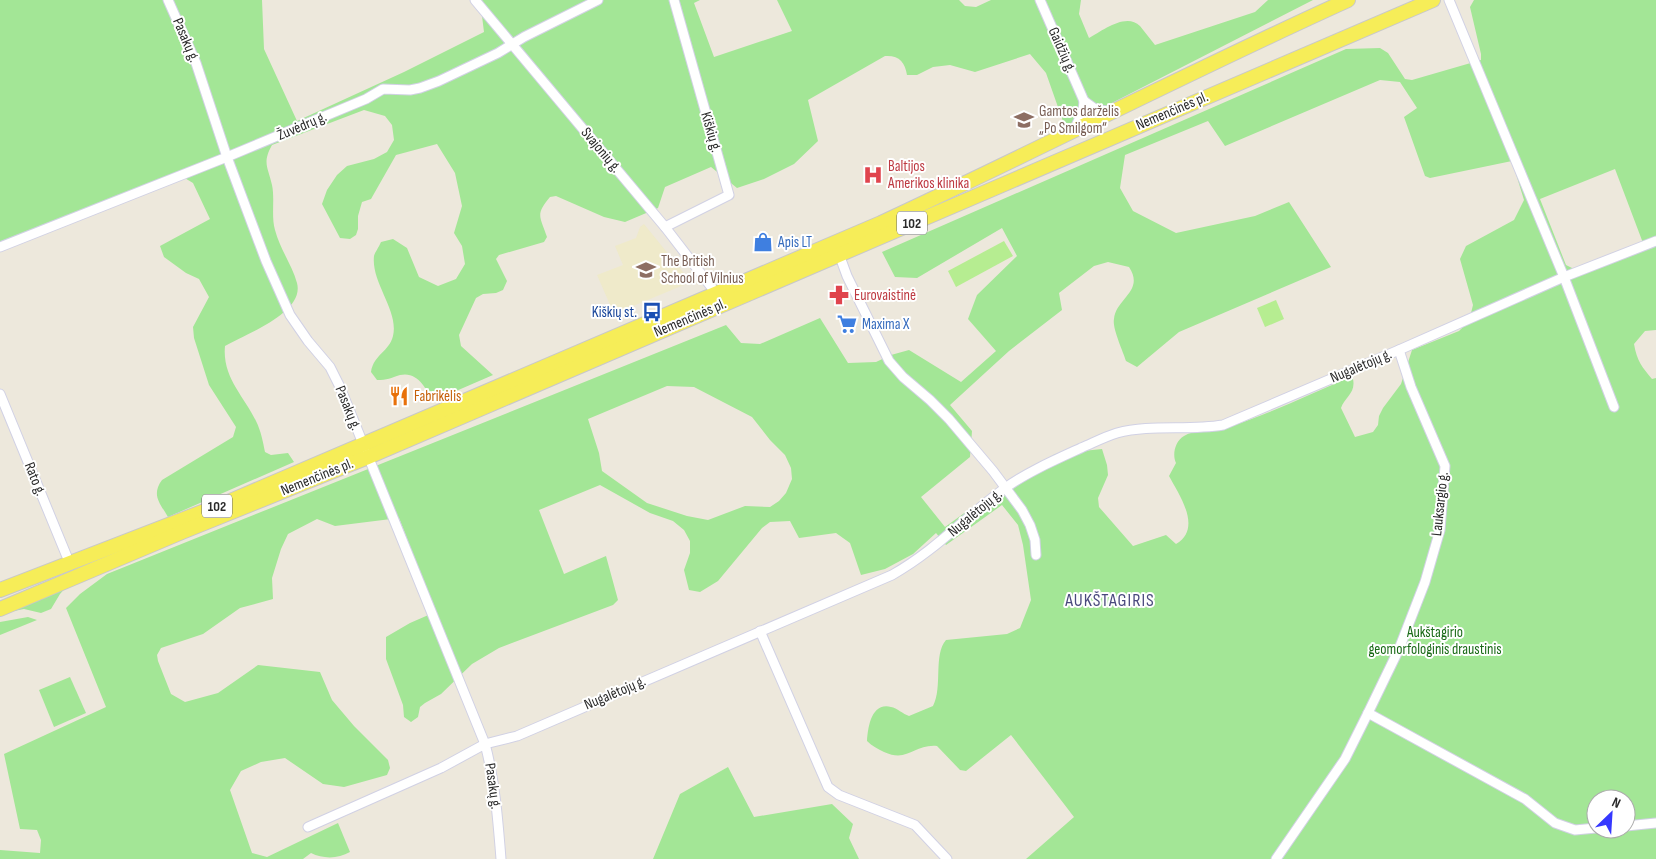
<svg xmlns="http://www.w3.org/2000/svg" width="1656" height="859" viewBox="0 0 1656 859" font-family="'Sofia Sans Condensed',sans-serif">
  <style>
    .education { fill: #efeaca }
    .green { fill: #a3e696; fill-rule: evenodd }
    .pitch { fill: #b6ed91 }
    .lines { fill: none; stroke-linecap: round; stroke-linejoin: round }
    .minor-casing { stroke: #d1d1e4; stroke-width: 11 }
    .primary-casing { stroke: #c8c8c8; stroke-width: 16 }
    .minor { stroke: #fff; stroke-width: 9 }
    .primary { stroke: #f6ed58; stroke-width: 14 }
    .labels { text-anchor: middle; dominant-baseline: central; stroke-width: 4; stroke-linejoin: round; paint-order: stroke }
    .shield { fill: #fff; stroke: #6a6a6a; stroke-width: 1 }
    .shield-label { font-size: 14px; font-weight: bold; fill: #2a2a2a }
    .street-label { font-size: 15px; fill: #2a2a2a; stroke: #fff }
    .education-label { font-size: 15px; fill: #785e54; stroke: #fff; text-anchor: start }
    .health-label { font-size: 15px; fill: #be3a42; stroke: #fff; text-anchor: start }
    .shop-label { font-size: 15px; fill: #366cbe; stroke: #fff; text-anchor: start }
    .transit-label { font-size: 15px; fill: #164399; stroke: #fff; text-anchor: end }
    .food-label { font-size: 15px; fill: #c56008; stroke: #fff; text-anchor: start }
    .park-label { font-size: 15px; fill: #1a6a17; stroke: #fff }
    .quarter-label { font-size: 18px; letter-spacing: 1px; fill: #49497d; stroke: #fff }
  </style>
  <rect width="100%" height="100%" fill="#ede8dc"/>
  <polygon class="education" points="644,224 691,282 614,314 597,275 623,265 615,246 636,238 640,227"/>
  <g class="green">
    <path d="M0,0H262L264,49L297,121L404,72L484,32L480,0H700L694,3L714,57L792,31L777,0H959L965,6L976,7L991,0H1081L1079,14L1089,38C1102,31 1126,12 1140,26C1145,32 1150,39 1155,45L1255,12L1268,0H1313L1065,127L1046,73L1030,54L975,72L950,65L933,67L917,75H907C905,62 899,55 885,56L808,100L818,141L794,164L764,179L737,188L711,167L665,187L658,208L625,222L604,217L556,196L550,197C535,215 540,216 547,237L544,242L499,255L496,259L507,281L503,290L496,293L483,294L476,298L459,335L461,346L493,375L433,401C426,389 418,371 400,375C391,378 387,380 377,380L371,372C374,354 389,352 393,336C399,310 371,283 374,256C375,252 379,247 381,242L393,239L407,248L419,277L438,286L456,279L465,264L462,246L454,233L462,206L455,173L437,144L396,155L371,199L362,202L358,216V229L356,235L350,239L340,238L322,204L327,190L337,175L347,166L374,159L387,152L394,140L392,125L385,116L364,110L272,145C262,163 268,167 272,185C275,199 271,216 275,230C280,249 292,265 297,283C305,313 245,334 225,346C222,377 244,396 256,421C261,431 263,442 265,452L271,455L288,453L294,462L168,517C160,503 151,495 162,480L233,437L236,427L209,385L194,338L193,327L209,297L199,279L186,273L164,257L160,246L210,219L193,183L178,174L0,244Z"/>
    <path d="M1474,0H1656V330L1645,331L1634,344C1637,361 1642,367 1652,379L1656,378V859H1026L1074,817L1011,735L966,771L960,770L937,746C914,744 908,763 884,752C878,749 872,746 867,741C868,728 871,702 891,707C897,708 903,714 909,716L933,706C943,687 933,655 946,640L1007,634L1020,628L1031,600L1023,545L1018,525L1002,505L946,545L936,533L913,554L885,569L861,575L850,543L836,533L799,538L790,521L770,522L762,528L718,581L700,592L689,590L684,570L690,553V541L684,530L673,521L650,513L600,485L539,510L564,574L606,556L618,600L613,605L499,648L472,664L441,694L425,703L420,707L418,717L411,722L404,717L403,705L386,659V637L410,623L433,613L434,608L399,518L335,526L317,519L288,534L281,549L272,578L273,599L240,608L203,634L161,648L157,655L158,661L171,694L185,702L218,693L258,665L320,672L332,700L354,726L388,760L390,768L387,775L344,787L323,784L285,758L261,762L241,771L230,790L252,853L267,857L338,823L350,852C338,859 323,859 311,853L303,859H0V850L40,853L41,840L37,830L20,829L4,754L106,707L66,608L80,594L107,574L726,325L741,343L760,344L820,318L848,363L876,362L891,355L909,350L961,382L996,351L968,319L977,295L1017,256L1002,228L917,278L895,277L882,252L1346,49L1380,48L1388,53L1405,79L1412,80L1481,60V54L1470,7ZM1380,80L1400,82L1417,108L1404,117L1425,176L1430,178L1512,161L1524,200L1514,220L1466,246L1460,259L1473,305L1469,321L1459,331L1412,350L1401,384L1383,408L1379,416L1378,425L1373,432L1355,437L1341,408C1345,397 1356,393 1353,379L1348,378C1308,395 1263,417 1222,429C1209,432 1195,429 1184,436C1175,441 1172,455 1176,463L1169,476C1179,495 1203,528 1176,544L1166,535L1133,546L1099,507L1098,498L1108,475L1107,465L1102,449L1055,454L999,488L945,527L921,497L970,457L972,431L950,405L1009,351L1062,310L1059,293L1094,266L1108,262L1129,267C1145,291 1116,298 1114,319C1112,328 1123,351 1126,361L1137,367L1179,332L1331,267L1289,202L1255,216L1176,233L1133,211L1120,188L1125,155L1208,121L1225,146ZM1615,169L1643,243L1574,269L1566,265L1540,199ZM667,386L694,387L752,417L770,440L785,455L791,468L792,479L786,493L779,501L770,507L745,506L708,520L687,516L647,503L602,471L599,453L588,419ZM1596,799H1626V829H1596Z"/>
    <polygon points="67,586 60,594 51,609 41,613 24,609 9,612"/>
    <polygon points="28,617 37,620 0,635 0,622"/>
    <polygon points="70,677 86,713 54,727 39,690"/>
    <polygon points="728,767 754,817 832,804 853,824 849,838 859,859 653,859 680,794"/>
  </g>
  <g class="pitch">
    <polygon points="1004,241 1013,256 956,287 948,271"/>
    <polygon points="1276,300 1284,319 1265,327 1257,308"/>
  </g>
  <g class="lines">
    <defs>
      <g id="minor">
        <path d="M168,0L196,63L227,157L266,261L290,315L308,341L330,367L340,387L485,744C495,781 498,821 501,859"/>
        <polyline points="475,0 665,227 719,297"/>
        <polyline points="1040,0 1084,101 1083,111 1074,130"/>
        <polyline points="1449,0 1564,277 1614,407"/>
        <polyline points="1084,101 1095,109 1111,112"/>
        <polyline points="665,227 729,195 674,0"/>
        <polyline points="0,247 227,157 366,99 383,89 410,90 420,88 439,81 498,53 524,37 598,0"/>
        <polyline points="839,254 847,276 889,361 903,377 930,400 949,419 993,471 1022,510 1030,525 1035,540 1036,555"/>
        <polyline points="0,394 70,564"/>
        <polyline points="760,631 828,787 839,795 915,825 947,859"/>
        <polyline points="1368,713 1525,799 1555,823 1575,830 1596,828"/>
        <polyline points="1626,826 1656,823"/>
        <path d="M308,827L441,768L485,744L517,736L892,575C936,550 964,518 1004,489C1025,473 1057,459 1081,448C1093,443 1104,437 1117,433C1151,424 1188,431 1223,425L1399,350L1564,277L1656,241"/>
        <polyline points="1276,859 1345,759 1368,713 1399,649 1425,582 1440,530 1445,466 1411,387 1399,350"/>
      </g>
      <g id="primary">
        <path d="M0,590L228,502L881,223C1038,150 1191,71 1348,0"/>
        <polyline points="0,609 182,532 368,457 1433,0"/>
      </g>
    </defs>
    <use href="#minor" class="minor-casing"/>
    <use href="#primary" class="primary-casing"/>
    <use href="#minor" class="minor"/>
    <use href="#primary" class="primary"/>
  </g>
  <defs>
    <symbol id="school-bare" viewBox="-9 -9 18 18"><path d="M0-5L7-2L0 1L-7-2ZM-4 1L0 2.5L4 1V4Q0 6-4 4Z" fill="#8d6e63" stroke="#fff" stroke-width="2.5" paint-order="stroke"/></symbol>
    <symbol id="hospital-bare" viewBox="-9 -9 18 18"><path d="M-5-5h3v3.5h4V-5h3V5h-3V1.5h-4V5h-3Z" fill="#e0444e" stroke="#fff" stroke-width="2.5" paint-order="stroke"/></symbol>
    <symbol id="shop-bare" viewBox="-9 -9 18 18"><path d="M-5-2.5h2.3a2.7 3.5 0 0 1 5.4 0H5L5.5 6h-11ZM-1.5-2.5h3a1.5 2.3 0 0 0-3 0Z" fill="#3f7fe0" stroke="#fff" stroke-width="2.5" paint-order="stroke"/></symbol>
    <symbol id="pharmacy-bare" viewBox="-9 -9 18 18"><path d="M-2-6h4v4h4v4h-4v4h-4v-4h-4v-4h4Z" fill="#e0444e" stroke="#fff" stroke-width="2.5" paint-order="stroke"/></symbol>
    <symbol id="bus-bare" viewBox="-9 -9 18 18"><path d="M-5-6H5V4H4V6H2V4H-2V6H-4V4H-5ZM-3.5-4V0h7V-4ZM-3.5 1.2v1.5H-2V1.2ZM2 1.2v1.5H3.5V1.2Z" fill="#1a4fb4" stroke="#fff" stroke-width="2.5" paint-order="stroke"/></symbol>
    <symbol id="supermarket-bare" viewBox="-9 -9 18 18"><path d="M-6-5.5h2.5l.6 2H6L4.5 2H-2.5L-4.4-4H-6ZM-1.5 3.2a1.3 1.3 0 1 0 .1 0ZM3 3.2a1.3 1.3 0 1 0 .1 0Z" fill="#3f7fe0" stroke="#fff" stroke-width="2.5" paint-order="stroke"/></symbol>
    <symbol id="restaurant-bare" viewBox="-9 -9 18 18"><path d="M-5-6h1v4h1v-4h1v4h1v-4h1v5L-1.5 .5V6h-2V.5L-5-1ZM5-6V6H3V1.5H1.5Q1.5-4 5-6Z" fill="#e8710a" stroke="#fff" stroke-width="2.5" paint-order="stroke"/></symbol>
  </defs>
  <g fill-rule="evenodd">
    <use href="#school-bare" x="1010" y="106" width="28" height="28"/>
    <use href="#hospital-bare" x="859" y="161" width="28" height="28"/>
    <use href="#shop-bare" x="749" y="228" width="28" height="28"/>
    <use href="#school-bare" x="632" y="256" width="28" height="28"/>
    <use href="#pharmacy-bare" x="825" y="281" width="28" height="28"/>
    <use href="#bus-bare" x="638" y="298" width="28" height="28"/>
    <use href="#supermarket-bare" x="833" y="310" width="28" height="28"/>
    <use href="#restaurant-bare" x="385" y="382" width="28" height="28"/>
  </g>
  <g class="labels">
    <g class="shield">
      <rect x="897" y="211.5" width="30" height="23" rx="4"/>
      <rect x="202" y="494.5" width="30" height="23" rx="4"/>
    </g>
    <g class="shield-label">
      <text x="912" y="223">102</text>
      <text x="217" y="506">102</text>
    </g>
    <g class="street-label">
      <text transform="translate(186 40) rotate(67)">Pasakų g.</text>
      <text transform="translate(1062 50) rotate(66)">Gaidžių g.</text>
      <text transform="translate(1172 111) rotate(-23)">Nemenčinės pl.</text>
      <text transform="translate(302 126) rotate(-23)">Žuvėdrų g.</text>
      <text transform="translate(711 132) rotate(74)">Kiškių g.</text>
      <text transform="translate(601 150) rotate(50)">Svajonių g.</text>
      <text transform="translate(690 318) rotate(-23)">Nemenčinės pl.</text>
      <text transform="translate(1361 366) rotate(-23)">Nugalėtojų g.</text>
      <text transform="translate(348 408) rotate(68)">Pasakų g.</text>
      <text transform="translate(317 477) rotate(-22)">Nemenčinės pl.</text>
      <text transform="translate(35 479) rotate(68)">Rato g.</text>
      <text transform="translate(1440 504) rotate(-84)">Lauksargio g.</text>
      <text transform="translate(975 513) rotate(-40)">Nugalėtojų g.</text>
      <text transform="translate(615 693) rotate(-23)">Nugalėtojų g.</text>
      <text transform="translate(493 786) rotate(82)">Pasakų g.</text>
    </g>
    <g class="education-label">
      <text x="1039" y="111">Gamtos darželis<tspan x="1039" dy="17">„Po Smilgom“</tspan></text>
      <text x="661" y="261">The British<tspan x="661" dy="17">School of Vilnius</tspan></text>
    </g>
    <g class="health-label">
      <text x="888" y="166">Baltijos<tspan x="888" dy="17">Amerikos klinika</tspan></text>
      <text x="854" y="295">Eurovaistinė</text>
    </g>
    <g class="shop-label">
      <text x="778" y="242">Apis LT</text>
      <text x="862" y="324">Maxima X</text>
    </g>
    <g class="transit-label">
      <text x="637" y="312">Kiškių st.</text>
    </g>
    <g class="food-label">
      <text x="414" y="396">Fabrikėlis</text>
    </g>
    <g class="park-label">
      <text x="1435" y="632">Aukštagirio<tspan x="1435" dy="17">geomorfologinis draustinis</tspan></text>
    </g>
    <g class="quarter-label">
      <text x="1110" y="600">AUKŠTAGIRIS</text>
    </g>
  </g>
  <g transform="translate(1611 814) rotate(25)"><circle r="24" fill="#ffffff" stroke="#aaaaaa"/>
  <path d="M0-4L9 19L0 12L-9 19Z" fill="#3638ff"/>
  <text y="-8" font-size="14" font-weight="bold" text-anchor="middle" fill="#2a2a2a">N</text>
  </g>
</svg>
